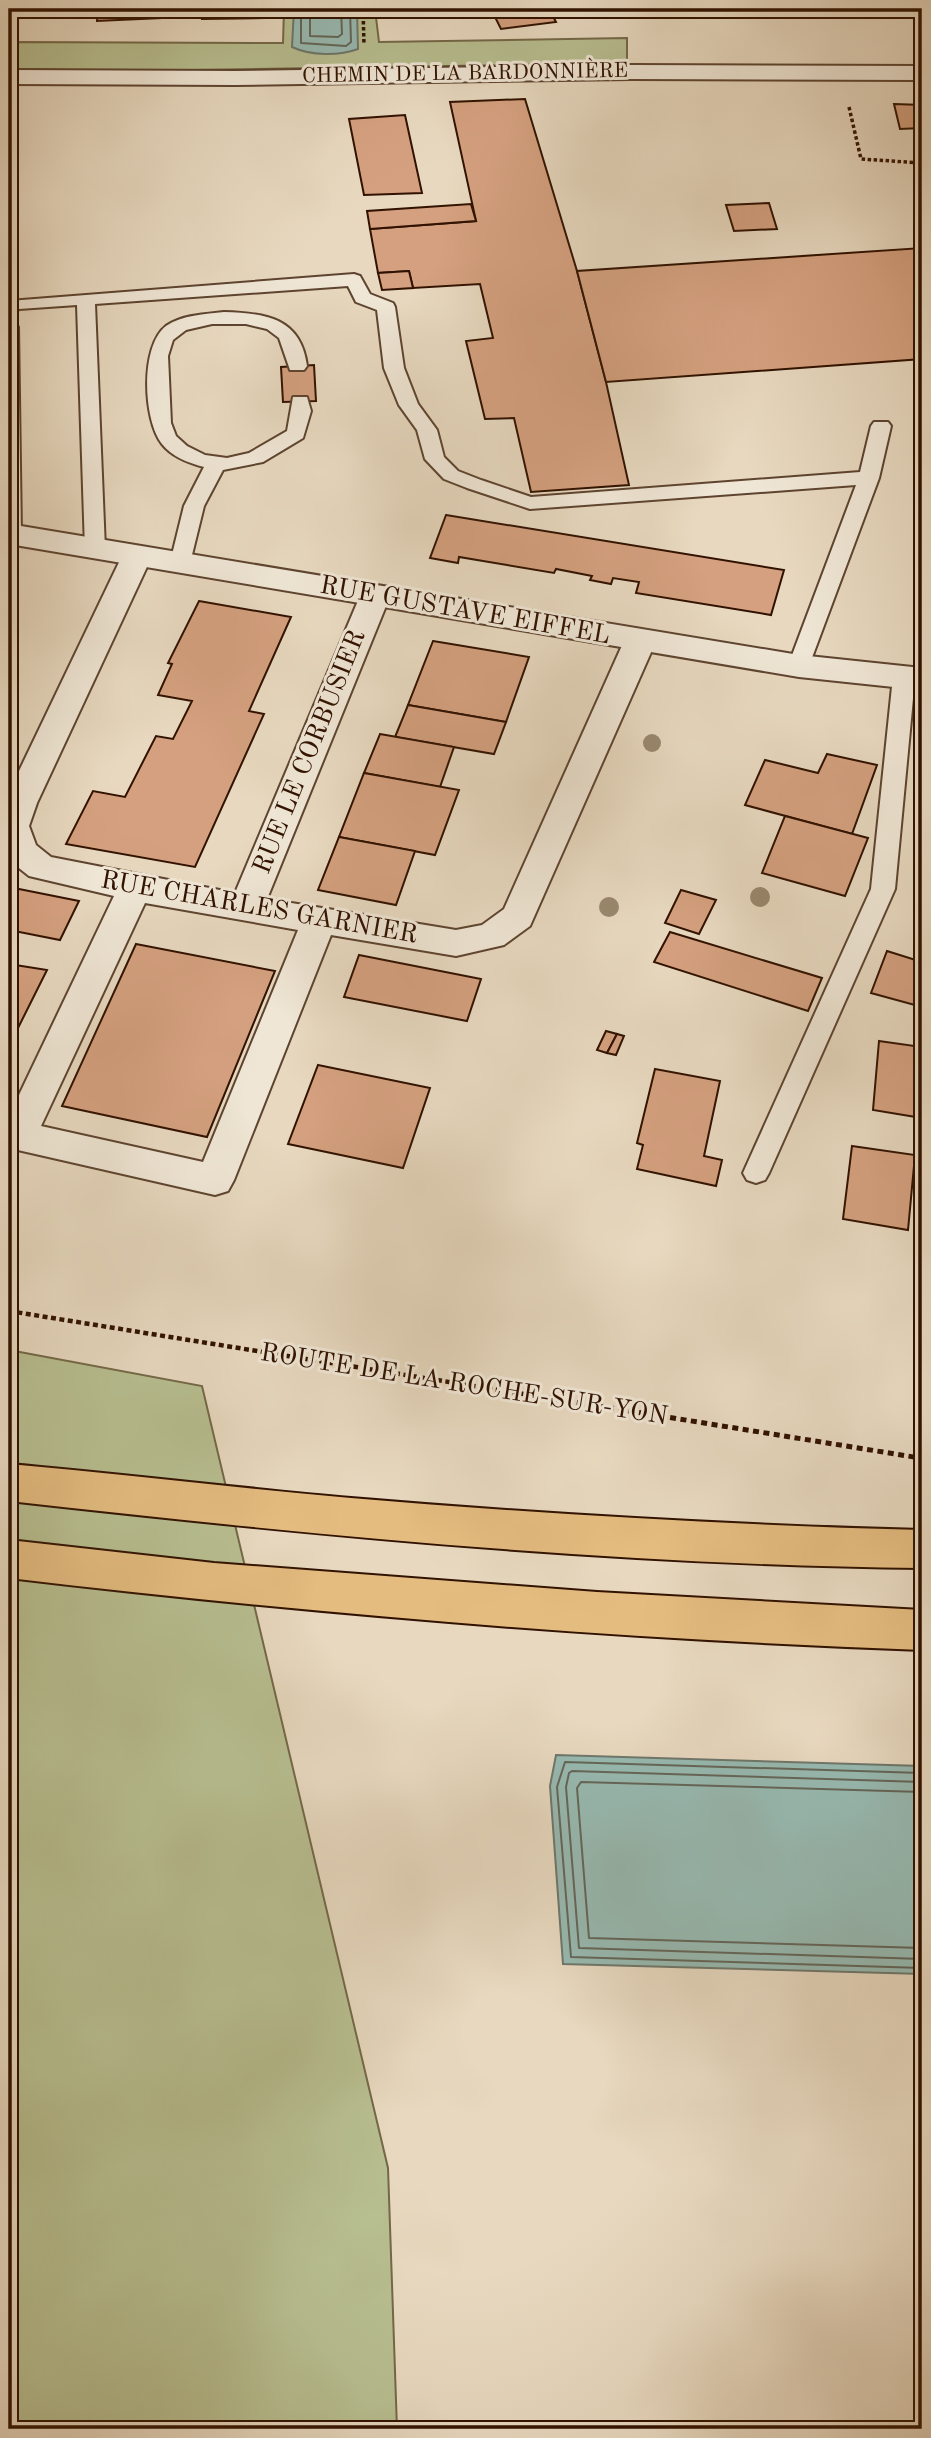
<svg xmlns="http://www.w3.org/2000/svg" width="931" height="2438" viewBox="0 0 931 2438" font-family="'Old Standard TT',serif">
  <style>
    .green { fill: #b7be90; stroke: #746848; stroke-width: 2 }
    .water { fill: #97bab2; stroke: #6e776b; stroke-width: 2 }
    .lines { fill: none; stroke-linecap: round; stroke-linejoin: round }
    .shore { stroke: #646659; stroke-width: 2 }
    .building { fill: #d4a07f; stroke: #311200; stroke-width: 2 }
    .service-casing { stroke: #5e4430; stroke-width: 4 }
    .minor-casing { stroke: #5e4430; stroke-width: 4 }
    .tertiary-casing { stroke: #5e4430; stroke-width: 4 }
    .trunk-casing { stroke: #311200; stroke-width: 4 }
    .path-far2 { stroke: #311200; stroke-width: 3.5; stroke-dasharray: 3.5 2.5; stroke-linecap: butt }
    .path-far1 { stroke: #311200; stroke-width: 4.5; stroke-dasharray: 5 3.5; stroke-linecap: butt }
    .path { stroke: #311200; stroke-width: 5; stroke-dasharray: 6 4.5; stroke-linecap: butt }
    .service { fill: #efe6d5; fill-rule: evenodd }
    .minor { fill: #efe6d5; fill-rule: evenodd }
    .tertiary { fill: #efe6d5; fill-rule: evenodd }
    .trunk { fill: #e4bc80; fill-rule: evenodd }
    .tree { fill: #99886e }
    .labels { text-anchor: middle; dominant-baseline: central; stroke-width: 6; stroke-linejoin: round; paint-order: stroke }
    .far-street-label { font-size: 21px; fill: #311200; stroke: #efe6d5 }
    .street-label { font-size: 26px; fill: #311200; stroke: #efe6d5 }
  </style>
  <rect width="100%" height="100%" fill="#e7d8bf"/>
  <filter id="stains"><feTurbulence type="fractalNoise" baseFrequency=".00286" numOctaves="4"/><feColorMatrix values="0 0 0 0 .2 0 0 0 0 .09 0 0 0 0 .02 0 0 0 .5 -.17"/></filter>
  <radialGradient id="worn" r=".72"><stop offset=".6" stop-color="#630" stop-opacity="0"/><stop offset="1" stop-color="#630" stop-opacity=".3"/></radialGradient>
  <g class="green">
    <polygon points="284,9 375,9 379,42 627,38 627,63 130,71 9,69 9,42 283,43"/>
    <polygon points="9,1350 202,1386 388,2168 397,2429 9,2429"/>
  </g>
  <g class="water">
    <path d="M294,9H357L358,49C339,56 311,56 292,47Z"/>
    <polygon points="556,1755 922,1766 922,1974 563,1964 550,1786"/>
  </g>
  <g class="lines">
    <g class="shore">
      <polyline points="301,9 301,43 346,46 351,42 350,9"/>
      <polyline points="310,9 310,36 338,37 342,34 341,9"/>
      <polyline points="922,1773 565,1762 557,1787 571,1957 922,1968"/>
      <polyline points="922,1782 572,1771 569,1773 566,1787 579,1948 922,1959"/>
      <polyline points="922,1792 581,1782 577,1788 589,1938 922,1948"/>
    </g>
  </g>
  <g class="building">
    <polygon points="9,9 50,9 49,16 9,16"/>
    <polygon points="98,9 163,9 162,18 97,21"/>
    <polygon points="203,9 264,9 264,18 202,19"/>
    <polygon points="395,9 460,9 460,10 395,11"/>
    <polygon points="491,9 549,9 556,22 501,29"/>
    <polygon points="525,99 577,271 606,382 629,485 531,492 514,418 485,419 466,341 493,338 480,284 413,288 409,271 378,273 370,229 476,221 450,102"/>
    <polygon points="894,104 922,105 922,128 900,129"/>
    <polygon points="405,115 422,193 364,195 349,119"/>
    <polygon points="769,203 777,229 734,231 726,205"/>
    <polygon points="471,204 476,221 370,229 367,211"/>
    <polygon points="922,248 922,312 919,312 922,320 922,359 606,382 577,271"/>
    <polygon points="409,271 413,288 382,290 378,273"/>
    <polygon points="314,365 316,401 283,402 281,367"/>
    <polygon points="446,515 784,570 771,615 636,593 639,582 613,578 611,584 590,580 592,576 556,569 554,573 459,557 458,563 430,558"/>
    <polygon points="199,601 291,617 249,711 264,714 195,867 66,844 93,791 125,797 156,736 173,739 192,701 158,695 172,664 168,663"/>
    <polygon points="433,641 529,657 506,722 408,705"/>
    <polygon points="408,705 506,722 494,754 395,737"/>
    <polygon points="380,734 454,747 440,787 364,773"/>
    <polygon points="827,754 877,765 852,834 745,805 765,760 818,773"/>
    <polygon points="364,773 459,790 435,855 339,837"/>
    <polygon points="785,816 868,838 845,896 762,873"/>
    <polygon points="339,837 415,851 396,905 318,890"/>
    <polygon points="9,887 79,901 60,940 9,930"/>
    <polygon points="681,890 716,900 699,934 665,923"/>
    <polygon points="670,932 822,978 808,1011 654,962"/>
    <polygon points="136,944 275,971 207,1137 62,1106"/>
    <polygon points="887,951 922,962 922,1007 871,993"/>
    <polygon points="359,955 481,979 467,1021 344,997"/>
    <polygon points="9,964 47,970 9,1046"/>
    <polygon points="606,1031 617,1034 607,1053 597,1050"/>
    <polygon points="617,1034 624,1036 616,1055 607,1053"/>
    <polygon points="879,1041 922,1047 922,1118 873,1110"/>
    <polygon points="318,1065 430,1088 403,1168 288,1144"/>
    <polygon points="655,1069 720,1081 704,1156 722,1160 716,1186 637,1169 643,1145 637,1143"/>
    <polygon points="852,1146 915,1155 908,1230 843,1219"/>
  </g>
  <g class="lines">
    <defs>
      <g id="service">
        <polygon points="354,274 360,276 370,294 393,303 395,307 404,368 418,404 437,430 444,457 458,471 481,480 531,497 860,472 871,426 874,422 888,422 891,426 879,478 807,671 799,673 791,671 788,666 856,485 530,509 467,488 444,479 425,459 417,430 399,405 384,368 377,310 356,302 348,286 95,304 105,549 102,554 88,554 85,549 77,305 19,309 9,316 9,301"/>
        <path d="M224,312C266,313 301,318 307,366L304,370H290L279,338L267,329L246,324H212L186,330L173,340L168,356L171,423L176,436L187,446L205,455L227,458L249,453L287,431L293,397H307L311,411L303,438L263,462L223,470L204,506L190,563L187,568H173L170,563L184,506L204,467C189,463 172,457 162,444C143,420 140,346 166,326C182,315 205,314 224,312Z"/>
        <polygon points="9,321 18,327 21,534 18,539 9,540"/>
        <polygon points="904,670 912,672 915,677 895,889 769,1173 765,1180 756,1183 747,1180 743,1173 871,889 893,677 896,672"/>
      </g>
      <g id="minor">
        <polygon points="632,65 922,66 922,80 632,79 235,85 9,84 9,70 235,71"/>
        <path d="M137,546L148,549L152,556L37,803L29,826L36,845L51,857L235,893L360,596L364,589L375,586L386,589L390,596L267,899L456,930L482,925L504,909L624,641L629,634L640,631L651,634L656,641L530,926L504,945L456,956L331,935L234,1180L228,1191L215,1195L9,1148V1116L114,896L29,876L10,861L9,792L122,556L126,549ZM145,903L298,930L203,1162L41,1126Z"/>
      </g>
      <polygon id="tertiary" points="9,524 799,655 922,668 922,690 799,677 9,544"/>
      <g id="trunk">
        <path d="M9,1464C123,1474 237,1488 351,1498C541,1514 731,1525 922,1530V1568C617,1565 312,1535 9,1501Z"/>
        <path d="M9,1540L214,1563L597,1592L922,1610V1650C617,1639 312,1614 9,1578Z"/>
      </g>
    </defs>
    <use href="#service" class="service-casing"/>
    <use href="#minor" class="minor-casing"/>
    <use href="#tertiary" class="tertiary-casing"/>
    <use href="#trunk" class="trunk-casing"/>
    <g class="path-far2">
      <polyline points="363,9 364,45"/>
      <polyline points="849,107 861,159 922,163"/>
    </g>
    <polyline class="path-far1" points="9,1311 536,1396"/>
    <polyline class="path" points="525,1394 920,1458"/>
    <use href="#service" class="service"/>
    <use href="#minor" class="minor"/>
    <use href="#tertiary" class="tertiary"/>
    <use href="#trunk" class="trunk"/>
  </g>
  <g class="tree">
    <circle cx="652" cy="743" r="9"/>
    <circle cx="760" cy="897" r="10"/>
    <circle cx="609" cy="907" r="10"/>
  </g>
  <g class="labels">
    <g class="far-street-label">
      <text transform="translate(465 74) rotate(-1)">CHEMIN DE LA BARDONNIÈRE</text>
    </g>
    <g class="street-label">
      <text transform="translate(465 611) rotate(10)">RUE GUSTAVE EIFFEL</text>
      <text transform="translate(310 752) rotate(-68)">RUE LE CORBUSIER</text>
      <text transform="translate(259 908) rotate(10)">RUE CHARLES GARNIER</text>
      <text transform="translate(464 1385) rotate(9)">ROUTE DE LA ROCHE-SUR-YON</text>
    </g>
  </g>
  <rect width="931" height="2438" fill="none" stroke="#e7d8bf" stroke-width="35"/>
  <rect x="10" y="10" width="910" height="2417" fill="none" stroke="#311200" stroke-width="3.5"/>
  <rect x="18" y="18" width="896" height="2403" fill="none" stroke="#311200" stroke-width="2"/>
  <rect width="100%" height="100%" filter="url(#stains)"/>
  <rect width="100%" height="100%" fill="url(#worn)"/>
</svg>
